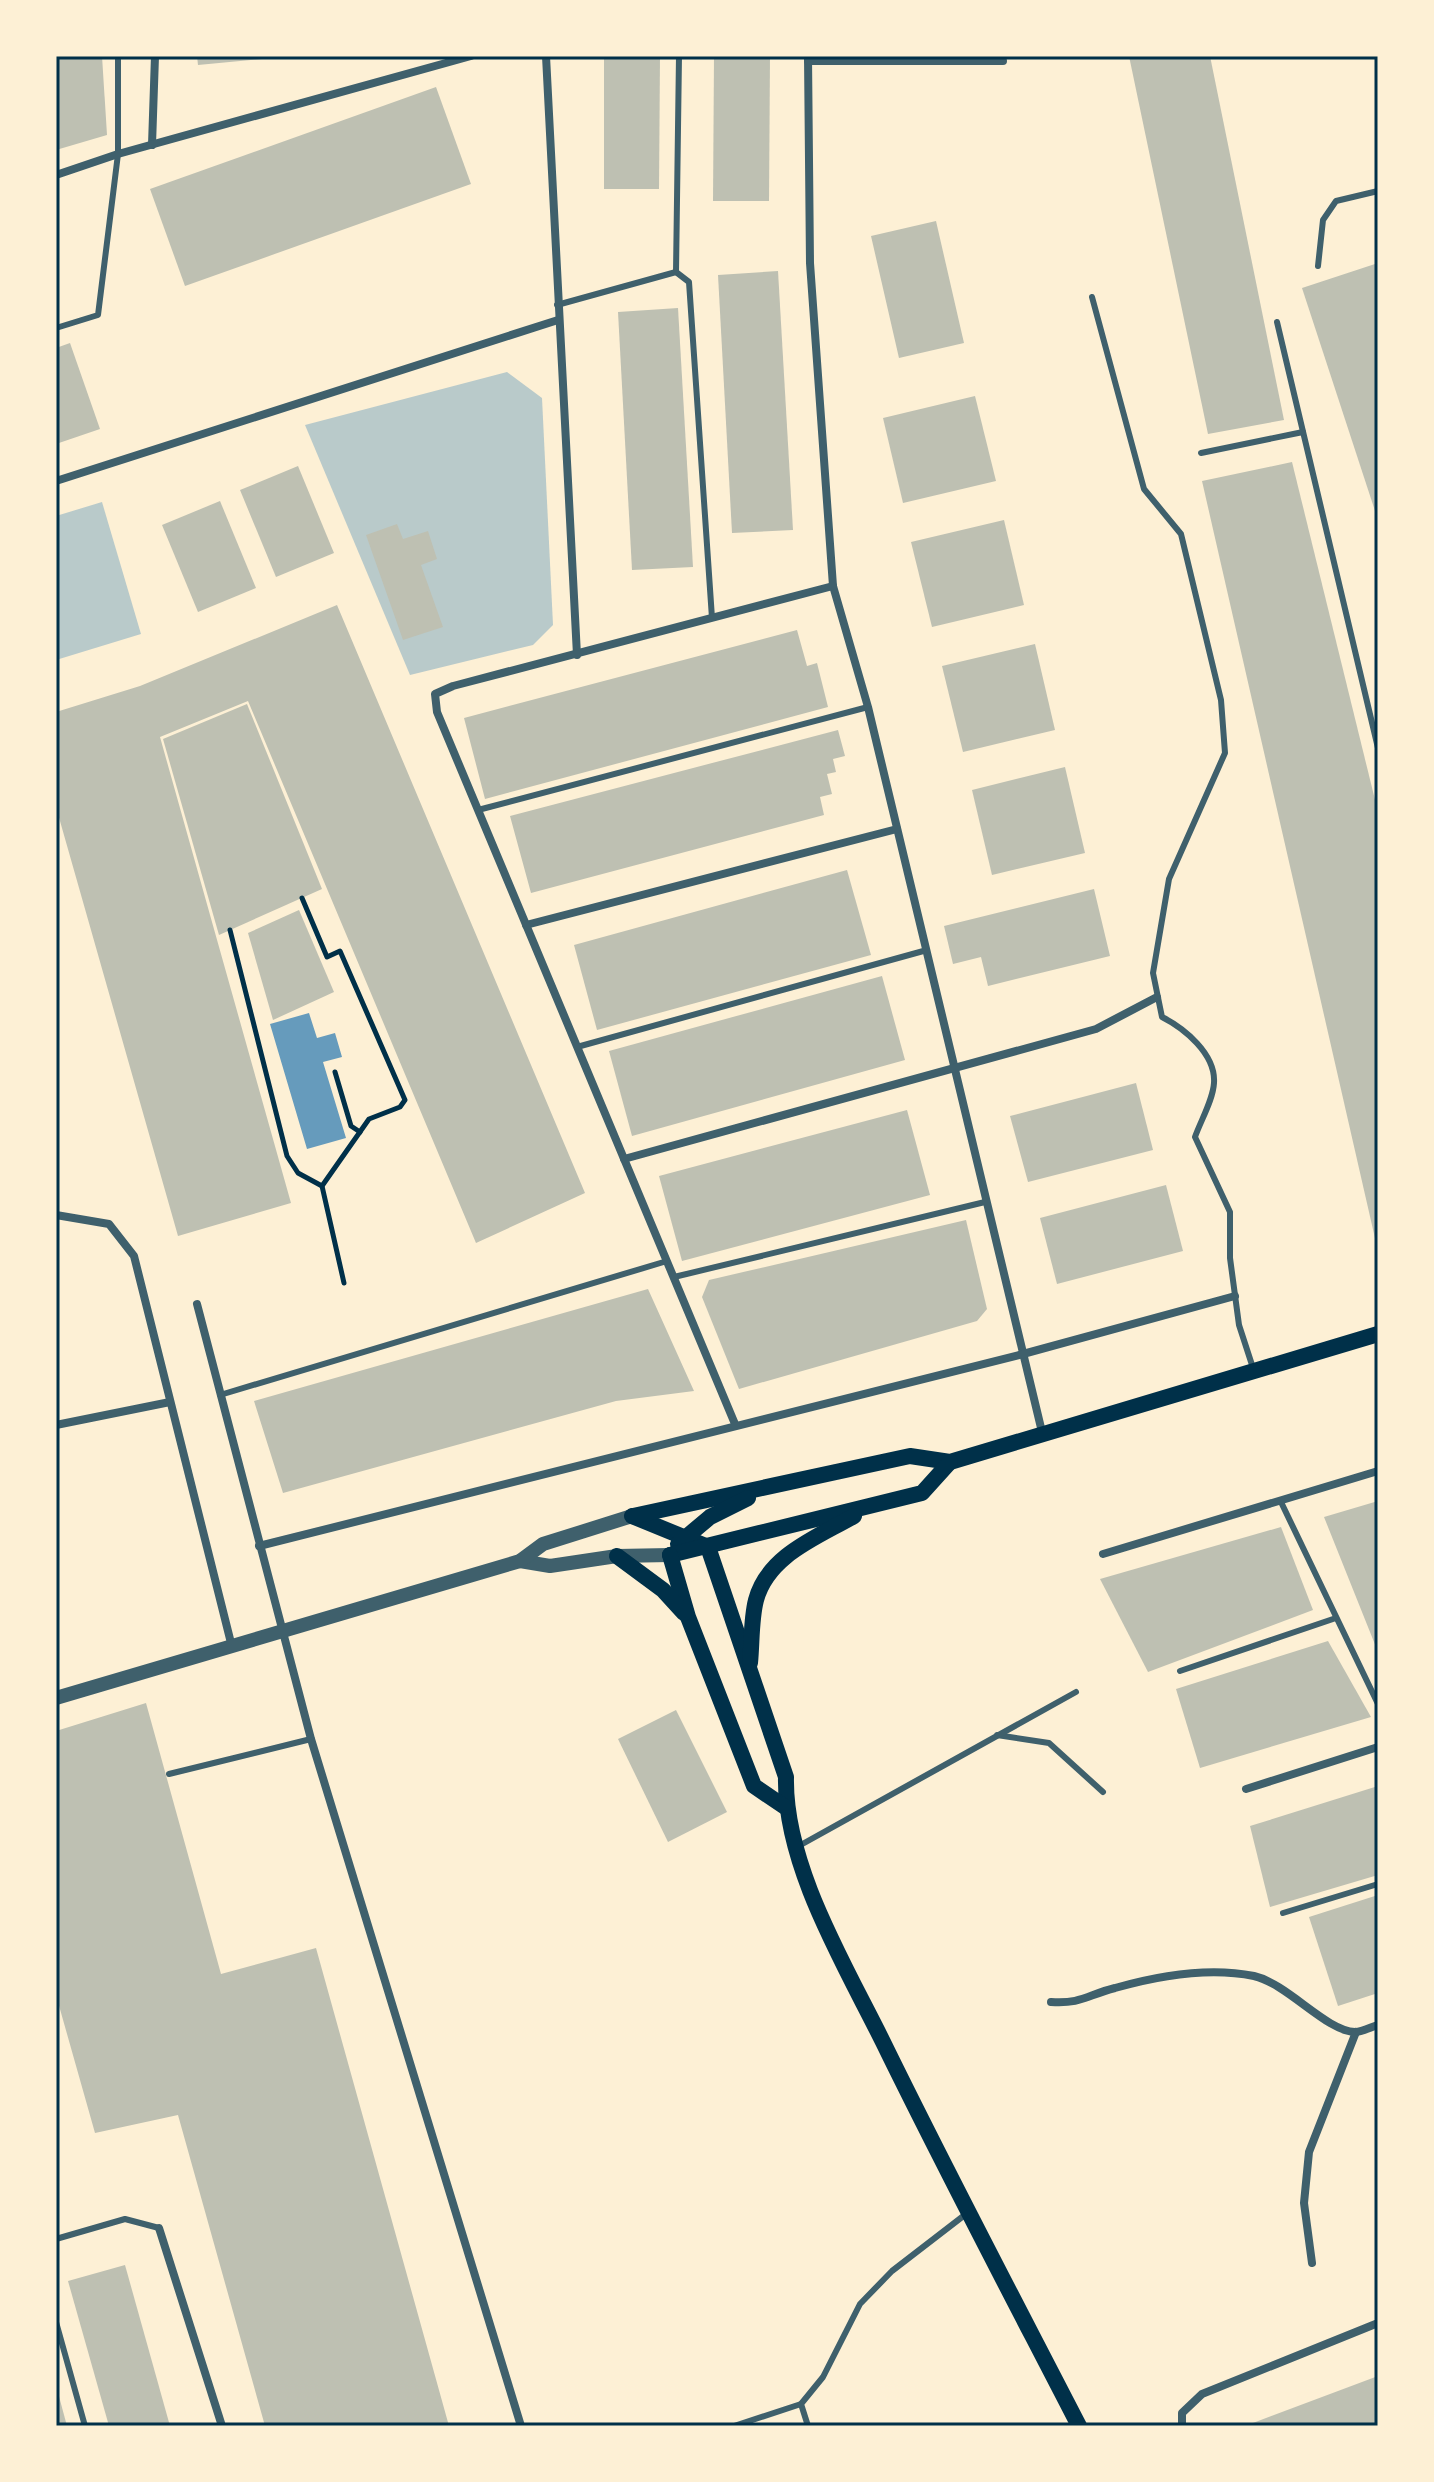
<svg xmlns="http://www.w3.org/2000/svg" width="1434" height="2482" viewBox="0 0 1434 2482" font-family="'Archivo Narrow',sans-serif">
  <style>
    .green { fill: #b9caca }
    .water { fill: #669bbc }
    .building { fill: #bec0b2 }
    .lines { fill: none; stroke-linecap: round; stroke-linejoin: round }
    .path { stroke: #003049; stroke-width: 5 }
    .service { stroke: #3f606c; stroke-width: 6 }
    .minor { stroke: #3f606c; stroke-width: 8 }
    .tertiary { stroke: #3f606c; stroke-width: 14 }
    .secondary { stroke: #003049; stroke-width: 16 }
    .neatline { fill: none; stroke: #003049; stroke-width: 3 }
  </style>
  <rect width="100%" height="100%" fill="#fdf0d5"/>
  <g class="green">
    <polygon points="507,372 542,398 553,625 533,645 410,675 305,425"/>
    <polygon points="102,502 141,634 56,660 56,516"/>
  </g>
  <polygon class="water" points="309,1013 317,1038 335,1033 342,1057 323,1062 346,1138 307,1149 270,1024"/>
  <g class="building">
    <polygon points="63,56 102,56 107,135 56,150 56,58"/>
    <polygon points="197,56 273,56 273,58 198,65"/>
    <polygon points="604,56 660,56 659,189 604,189"/>
    <polygon points="714,56 770,56 769,201 713,201"/>
    <polygon points="1129,56 1210,56 1284,420 1208,434"/>
    <polygon points="436,87 471,184 185,286 150,189"/>
    <polygon points="936,221 964,343 899,358 871,236"/>
    <polygon points="1378,263 1378,517 1377,517 1302,288"/>
    <polygon points="778,271 793,530 732,533 718,275"/>
    <polygon points="678,308 693,567 632,570 618,312"/>
    <polygon points="70,343 100,429 56,444 56,348"/>
    <polygon points="975,396 996,481 903,503 883,418"/>
    <polygon points="1292,462 1378,812 1377,1247 1202,481"/>
    <polygon points="298,466 334,553 276,577 240,490"/>
    <polygon points="220,501 256,588 198,612 162,525"/>
    <polygon points="1004,520 1024,605 932,627 911,542"/>
    <polygon points="397,524 403,539 428,531 437,559 421,565 443,627 403,640 366,535"/>
    <polygon points="337,605 585,1193 476,1243 248,701 160,737 291,1203 178,1236 56,807 56,712 140,686"/>
    <polygon points="797,630 807,666 817,663 828,707 485,799 464,718"/>
    <polygon points="1035,644 1055,730 963,752 942,666"/>
    <polygon points="247,704 322,889 219,935 163,739"/>
    <polygon points="838,730 845,756 833,759 836,772 827,774 832,794 820,797 824,815 531,893 510,816"/>
    <polygon points="1065,767 1085,853 992,875 972,790"/>
    <polygon points="847,870 871,955 597,1030 574,945"/>
    <polygon points="1094,889 1110,956 988,986 981,957 953,964 944,926"/>
    <polygon points="299,910 334,992 273,1020 248,933"/>
    <polygon points="882,976 905,1060 632,1136 609,1051"/>
    <polygon points="1136,1083 1153,1150 1028,1182 1010,1116"/>
    <polygon points="907,1110 930,1195 682,1261 659,1176"/>
    <polygon points="1166,1185 1183,1251 1057,1284 1040,1218"/>
    <polygon points="966,1220 987,1309 977,1321 739,1389 702,1297 709,1280"/>
    <polygon points="648,1289 694,1391 616,1401 283,1493 254,1401"/>
    <polygon points="1378,1501 1378,1652 1324,1517"/>
    <polygon points="1281,1527 1313,1610 1148,1672 1100,1579"/>
    <polygon points="1328,1641 1371,1717 1200,1768 1176,1689"/>
    <polygon points="146,1703 221,1974 316,1948 449,2426 265,2426 178,2115 95,2133 56,1995 56,1731"/>
    <polygon points="676,1710 727,1812 668,1842 618,1739"/>
    <polygon points="1378,1786 1378,1875 1270,1907 1250,1826"/>
    <polygon points="1378,1895 1378,1993 1338,2006 1309,1917"/>
    <polygon points="125,2265 170,2426 109,2426 68,2281"/>
    <polygon points="1378,2376 1378,2426 1245,2426"/>
    <polygon points="56,2389 57,2389 67,2426 56,2426"/>
  </g>
  <g class="lines">
    <g class="path">
      <polyline points="302,898 327,957 340,951 405,1100 400,1107 369,1119 322,1186 344,1283"/>
      <polyline points="230,930 287,1156 298,1173 322,1186"/>
      <polyline points="335,1072 351,1126 360,1132"/>
    </g>
    <g class="service">
      <polyline points="1318,266 1323,220 1336,201 1378,191"/>
      <polyline points="676,272 689,282 712,618"/>
      <polyline points="676,272 679,56"/>
      <path d="M1092,297L1144,489L1181,534L1221,700L1225,753L1169,879L1153,973L1162,1017C1184,1028 1216,1054 1214,1083C1213,1100 1201,1120 1195,1137L1230,1212V1258L1239,1325L1253,1368"/>
      <polyline points="557,305 676,272"/>
      <polyline points="1277,322 1378,748"/>
      <polyline points="56,328 98,315 118,154 118,56"/>
      <polyline points="1201,453 1303,432"/>
      <polyline points="478,810 868,707"/>
      <polyline points="577,1047 927,950"/>
      <polyline points="674,1277 985,1202"/>
      <polyline points="220,1395 667,1261"/>
      <polyline points="1281,1502 1378,1704"/>
      <polyline points="1180,1671 1336,1618"/>
      <polyline points="997,1735 1049,1743 1103,1792"/>
      <polyline points="169,1774 311,1739"/>
      <polyline points="797,1847 1076,1692"/>
      <polyline points="1283,1913 1378,1884"/>
      <polyline points="56,2239 125,2219 159,2228"/>
      <polyline points="56,2322 85,2426"/>
      <polyline points="734,2426 801,2404"/>
      <polyline points="808,2426 801,2404 823,2377 860,2304 892,2271 966,2214"/>
    </g>
    <g class="minor">
      <polyline points="546,56 577,655"/>
      <polyline points="808,56 810,263 833,586 868,707 1042,1432"/>
      <polyline points="808,61 1003,61"/>
      <polyline points="152,145 155,56"/>
      <polyline points="56,175 118,154 471,56"/>
      <polyline points="56,481 558,320"/>
      <polyline points="526,925 897,829"/>
      <polyline points="624,1159 1096,1029 1157,997"/>
      <polyline points="56,1215 109,1224 134,1256 232,1647"/>
      <polyline points="197,1304 311,1739 521,2426"/>
      <polyline points="735,1424 437,712 435,694 453,686 833,586"/>
      <polyline points="56,1425 170,1402"/>
      <polyline points="259,1546 1023,1354 1235,1296"/>
      <polyline points="1103,1554 1378,1471"/>
      <polyline points="1246,1789 1378,1747"/>
      <path d="M1051,2002C1082,2004 1087,1995 1115,1988C1157,1976 1210,1967 1254,1976C1288,1984 1326,2031 1355,2032C1362,2032 1371,2027 1378,2025"/>
      <polyline points="159,2228 222,2426"/>
      <polyline points="1312,2263 1304,2203 1309,2152 1356,2032"/>
      <polyline points="1182,2426 1182,2413 1202,2394 1378,2323"/>
    </g>
    <g class="tertiary">
      <polyline points="520,1561 550,1566 617,1556 670,1555"/>
      <polyline points="56,1698 520,1561 543,1544 632,1516"/>
    </g>
    <g class="secondary">
      <path d="M632,1516L708,1547L786,1777C784,1865 845,1965 883,2042C946,2171 1013,2298 1079,2426"/>
      <polyline points="633,1516 910,1456 950,1462 1378,1334"/>
      <polyline points="678,1544 710,1517 748,1498"/>
      <polyline points="670,1555 922,1493 950,1462"/>
      <polyline points="670,1555 688,1617 754,1786 785,1807"/>
      <polyline points="617,1556 663,1590 684,1613"/>
      <path d="M750,1663C752,1643 751,1619 756,1600C768,1555 818,1537 854,1516"/>
    </g>
  </g>
  <rect width="1434" height="2482" fill="none" stroke="#fdf0d5" stroke-width="116"/>
  <rect x="58" y="58" width="1318" height="2366" class="neatline"/>
</svg>
